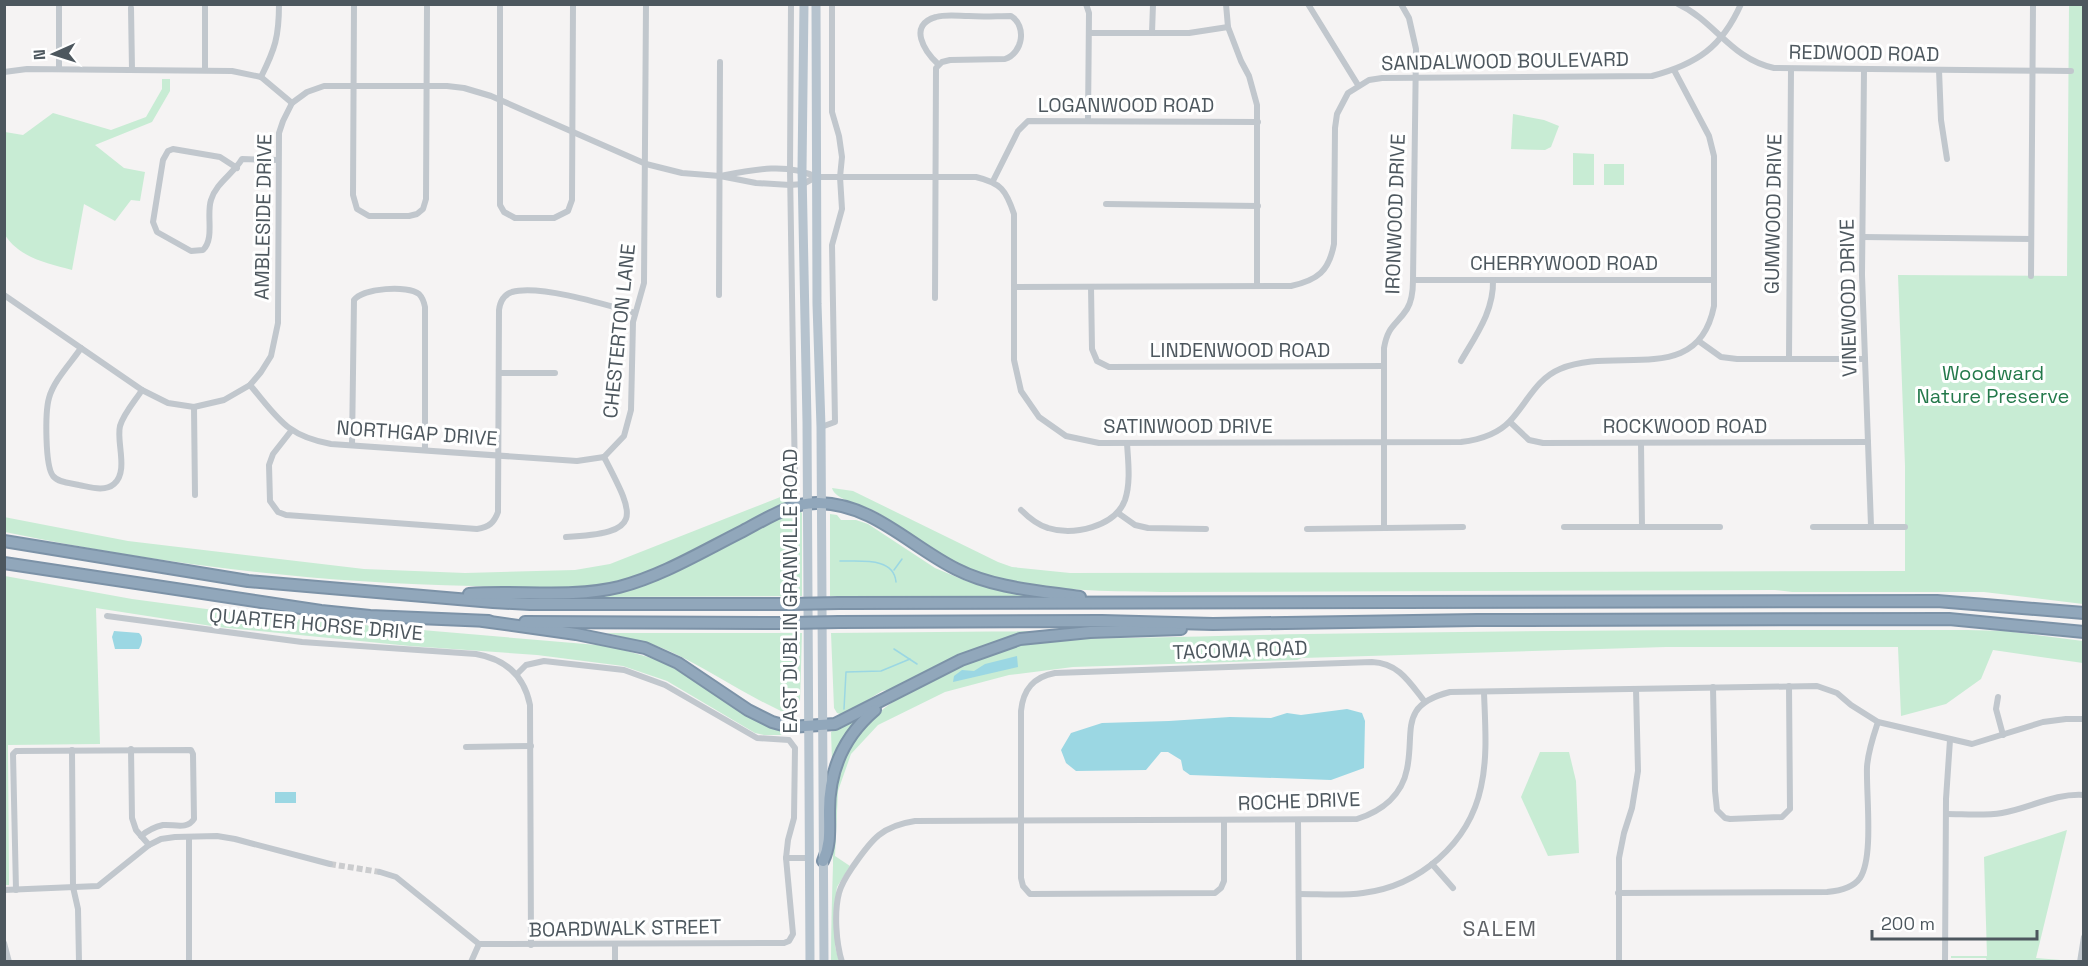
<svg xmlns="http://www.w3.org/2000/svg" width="2088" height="966" viewBox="0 0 2088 966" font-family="'Space Grotesk',sans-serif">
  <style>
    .green { fill: #c8ecd4 }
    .water { fill: #9bd7e3 }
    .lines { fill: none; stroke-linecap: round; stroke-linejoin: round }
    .stream { stroke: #9bd7e3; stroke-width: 1.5 }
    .street-tunnel { stroke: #cbccce; stroke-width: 6; stroke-dasharray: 6 3; stroke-linecap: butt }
    .highway-casing { stroke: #7c92a7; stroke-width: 14 }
    .street { stroke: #c1c7cd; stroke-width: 6 }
    .primary { stroke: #b6c3ce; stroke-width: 9 }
    .highway { stroke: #91a7bb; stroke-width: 10 }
    .highway-bridge-casing { stroke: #7c92a7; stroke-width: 14; stroke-linecap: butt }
    .highway-bridge { stroke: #91a7bb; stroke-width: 10 }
    .labels { text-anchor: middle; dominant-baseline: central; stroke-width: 6; stroke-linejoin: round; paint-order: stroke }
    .street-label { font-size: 20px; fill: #4d575e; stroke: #fff }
    .park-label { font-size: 20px; fill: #24794b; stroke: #fff }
    .neighbourhood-label { font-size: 21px; letter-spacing: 1.5px; fill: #606367; stroke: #fff }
  </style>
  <rect width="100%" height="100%" fill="#f5f3f3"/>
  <g class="green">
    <path d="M2069,5H2083V604L1984,592H1792L1775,590L1160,592C1098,591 1013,592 957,564C929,550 904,529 877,512C865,505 835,501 832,488L853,491L998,562L1012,567L1070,573L1905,571V466L1898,275L2067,276Z"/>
    <path d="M162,79H170V91L152,122L95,145L124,168L145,172L140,201L131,200L115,221L84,204L72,270C46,263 20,258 5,235V132L23,135L53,113L111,130L146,117L162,89Z"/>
    <polygon points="1513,114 1544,120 1559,126 1551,147 1545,150 1511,149"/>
    <polygon points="1573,153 1594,154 1594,185 1573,185"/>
    <rect x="1604" y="164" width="20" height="21"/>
    <path d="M798,490L791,503C759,518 728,533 697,549C668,562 640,577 608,584C565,593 517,587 473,586C315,583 159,564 5,532L4,517L128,541L364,569L465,573L575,570L610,564Z"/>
    <polygon points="793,511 800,511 802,513 802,596 588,597 607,592"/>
    <polygon points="830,514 837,515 841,520 856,520 868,524 935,568 966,581 1041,596 830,596"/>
    <polygon points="5,576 132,599 214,610 304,620 609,646 662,661 764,724 795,735 764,735 755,733 667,681 623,666 537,655 410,646 218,627 96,608 100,744 8,745 9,885 5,885"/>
    <path d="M1967,630L2006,631L2083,641V663L1993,650L1981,679L1946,704L1901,716L1898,647H1666L1302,658L1297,660L1073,667L1009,675L945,692L878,725L851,754L838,791L835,856L850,866L837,887L836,894L835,946L839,961L831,962C831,929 832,897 833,865C833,824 827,774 853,739C884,696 968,658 1018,646C1054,637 1092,639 1128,638C1188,637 1247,635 1307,634C1527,630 1747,630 1967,630Z"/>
    <polygon points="1046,631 896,688 882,691 843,715 837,713 834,708 831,633"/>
    <path d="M606,633H802L800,702L786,712H783C744,694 708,669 669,651C649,642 627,638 606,633Z"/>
    <polygon points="855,720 856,722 832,761 831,732"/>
    <polygon points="1540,752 1569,752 1576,781 1579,853 1548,856 1521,797"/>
    <polygon points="2067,830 2036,958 2073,961 1987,962 1986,958 1951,958 1951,956 1987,956 1984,857"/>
  </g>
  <g class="water">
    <path d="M114,631L139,633C144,637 142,644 139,649H115L112,637Z"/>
    <polygon points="1017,656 1018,667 953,682 954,676 962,670 974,671 985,664"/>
    <polygon points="1347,709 1362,713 1365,721 1364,768 1331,780 1190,775 1183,770 1181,760 1168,752 1161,752 1146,770 1076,771 1066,763 1061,750 1071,733 1102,723 1169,721 1230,717 1271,718 1287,713 1301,715"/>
    <rect x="275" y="792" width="21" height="11"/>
  </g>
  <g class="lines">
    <g class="stream">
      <path d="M840,561C858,562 894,556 896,582"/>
      <polyline points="894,570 902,559"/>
      <polyline points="894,649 917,664"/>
      <polyline points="844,709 846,672 881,671 910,659"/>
    </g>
    <polyline class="street-tunnel" points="330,864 380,872"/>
    <defs>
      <g id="highway">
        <polyline points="4,541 248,581 493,602 530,604 792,604"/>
        <polyline points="4,563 321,611 370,616 489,621"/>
        <path d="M469,594C518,590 570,599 619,587C662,576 703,551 743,531C766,519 791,502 819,503C873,504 910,546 956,569C993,588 1039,591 1080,597"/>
        <polyline points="839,603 1937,601 2084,613"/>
        <polyline points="483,621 576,634 645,648 678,663 748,710 772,722 790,727 835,724 961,660 1020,639 1090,632 1181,629"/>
        <polyline points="525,622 792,623"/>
        <polyline points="839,622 1102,621 1213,624 1477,620 1949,619 2084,632"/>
        <path d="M823,861C831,844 829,830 829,811C829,770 843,737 875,710"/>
      </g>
    </defs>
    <use href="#highway" class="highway-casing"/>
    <g class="street">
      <polyline points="354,4 353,195 357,209 369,216 409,216 417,214 423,209 426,199 427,7"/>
      <polyline points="500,4 500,205 504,212 515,218 554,218 568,211 572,200 573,4"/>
      <polyline points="791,4 790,170 795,483"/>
      <polyline points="1086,4 1089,13 1088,120"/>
      <polyline points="1226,4 1228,27 1241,61 1249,76 1257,105 1257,286"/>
      <polyline points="1308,4 1358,85"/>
      <path d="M1678,4C1715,21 1731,59 1774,68L2071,71"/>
      <polyline points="131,8 132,70"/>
      <polyline points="1089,33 1189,33 1228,27"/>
      <polyline points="1152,33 1153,4"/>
      <polyline points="59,69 59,4"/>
      <polyline points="205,70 205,4"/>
      <polyline points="1864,70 1862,275 1871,526"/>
      <polyline points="1939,70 1941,120 1947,159"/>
      <polyline points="4,72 27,69 232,71 261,77 292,103"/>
      <path d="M261,77C275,49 279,37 279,4"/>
      <path d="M237,168L220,157L173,149L168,151L163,160L153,222L157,232L191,251L203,250C215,238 206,215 211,200C216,183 234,173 242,159L278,160"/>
      <path d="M720,176C751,170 787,162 816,177H976C1001,183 1006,190 1014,214V360L1021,391L1039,417L1066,436L1099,443L1461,442C1478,440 1497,435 1510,421C1527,403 1536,379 1560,369C1616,345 1698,388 1714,306V156L1709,136L1674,70"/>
      <polyline points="993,181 1018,131 1028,121 1258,122"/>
      <polyline points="1106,204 1258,206"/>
      <polyline points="1863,237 2031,239"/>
      <polyline points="2031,276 2033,4"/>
      <polyline points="1413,280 1714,280"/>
      <path d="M1014,287L1291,286C1318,280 1329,271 1334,244L1335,128L1337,114L1348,93L1369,80L1382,78L1652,76C1697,64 1722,47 1741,4"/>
      <polyline points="1091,287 1092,349 1097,361 1109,367 1384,366"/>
      <polyline points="4,295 142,390 168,403 194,407 224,400 250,385 261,372 271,356 278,323 279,133 283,121 292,103 307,92 324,86 447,86 464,88 491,96 646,164 682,173 720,176 756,183 790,185 803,184 816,177"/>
      <polyline points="719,295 720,62"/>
      <path d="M935,298L936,68L942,62L950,60L1005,59C1023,53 1027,26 1011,16C997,16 983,17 969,16C959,16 946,14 936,17C907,25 925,52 938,64"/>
      <polyline points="1700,342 1721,357 1737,359 1865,359"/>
      <path d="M81,348C71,363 54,380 49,398C45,412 45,466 53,476C59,483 70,483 79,485C90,487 105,492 114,484C129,471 116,442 120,426C124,413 135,401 142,390"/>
      <polyline points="1789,359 1791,69"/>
      <path d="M1461,361C1476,335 1494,311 1493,280"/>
      <polyline points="499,373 555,373"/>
      <path d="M250,385C278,418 286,436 331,444L577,461L604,457"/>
      <polyline points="194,407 195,495"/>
      <polyline points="1510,422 1529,440 1543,443 1868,442"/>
      <polyline points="821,427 835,422 832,245 842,209 840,177 842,157 839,136 832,112 832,4"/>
      <path d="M291,431L273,454L269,465L270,501L278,512L286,515L477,529C489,527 494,523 498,512L499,310C500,302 503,295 512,292C539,284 607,305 635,313"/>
      <polyline points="1641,443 1642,527"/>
      <path d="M352,445L354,300C363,288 408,285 419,294C423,298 424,302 425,307V450"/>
      <polyline points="604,457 624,436 631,410 633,322 644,283 646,4"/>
      <path d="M1021,510C1029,518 1037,525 1048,528C1073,536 1115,527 1125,500C1131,482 1128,461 1127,443"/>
      <polyline points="1118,513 1135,525 1148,528 1206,529"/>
      <polyline points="1564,527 1720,527"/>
      <polyline points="1813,527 1905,527"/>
      <path d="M1384,528V348C1388,325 1396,326 1407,309C1412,301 1413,290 1413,280L1416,49L1409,18L1401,4"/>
      <polyline points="1307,529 1463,527"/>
      <path d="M566,537C645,533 635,517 604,457"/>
      <path d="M107,616L302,642L476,654C505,659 524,675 530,705L531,945"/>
      <polyline points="1713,687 1715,791 1717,810 1725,818 1730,819 1782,817 1790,809 1789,686"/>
      <polyline points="1998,697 1996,709 2003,735"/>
      <polyline points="466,747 531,746"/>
      <polyline points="131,749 132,818 136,830 149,845"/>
      <polyline points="72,750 73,887 78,909 79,962"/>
      <path d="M1946,814C1964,814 1984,816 2002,813C2030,808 2055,793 2084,795"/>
      <path d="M1224,820V881L1221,888L1215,893L1030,894L1023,886L1021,878V711C1023,690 1033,677 1055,673L1372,662C1399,663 1410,683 1425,702"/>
      <polyline points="1298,820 1299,962"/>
      <polyline points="189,837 189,962"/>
      <polyline points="786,858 809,858"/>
      <polyline points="1432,864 1453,888"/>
      <polyline points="380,872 396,877 479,944 784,943 789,941 793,934 786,858 788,840 794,818 795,748 789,740 757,738 665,685 624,670 544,661 526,665 517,674"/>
      <polyline points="4,890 98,886 149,845 161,839 175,837 217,836 235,839 330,864"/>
      <path d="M16,890L13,754L16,751L191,750L193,754L194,819C187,830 174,824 163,825C154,827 147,831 141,836"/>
      <path d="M1618,893L1827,892C1838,891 1853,888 1860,878C1874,857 1866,794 1867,767C1868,751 1873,737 1878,722"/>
      <path d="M1299,894C1320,894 1342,896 1363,893C1419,886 1469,844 1481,787C1488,756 1485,723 1484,692"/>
      <polyline points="4,943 9,962"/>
      <polyline points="615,944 615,962"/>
      <polyline points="471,962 479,944"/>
      <path d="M842,962C836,943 834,912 839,893C842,882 848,874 854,865C872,839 882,826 915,821L1357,819C1382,811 1402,795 1407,769C1415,731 1398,705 1450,692L1817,686L1837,693L1851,705L1878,722L1972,744L2043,722L2066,719H2084"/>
      <polyline points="1619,962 1619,858 1624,833 1632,808 1638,771 1636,689"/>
      <polyline points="1945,962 1946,799 1950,740"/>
      <polyline points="2080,962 2084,937"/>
    </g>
    <g class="primary">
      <polyline points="804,4 802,170 807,422 810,962"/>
      <polyline points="816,4 817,304 821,427 824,962"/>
    </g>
    <use href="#highway" class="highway"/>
    <defs>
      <g id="highway-bridge">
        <polyline points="792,604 839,603"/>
        <polyline points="792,623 839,622"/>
      </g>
    </defs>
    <use href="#highway-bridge" class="highway-bridge-casing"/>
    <use href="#highway-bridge" class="highway-bridge"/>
  </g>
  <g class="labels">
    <g class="street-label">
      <text transform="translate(1864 53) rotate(1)">REDWOOD ROAD</text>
      <text transform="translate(1505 61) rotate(-1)">SANDALWOOD BOULEVARD</text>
      <text x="1126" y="105">LOGANWOOD ROAD</text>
      <text transform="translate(1395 214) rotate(-88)">IRONWOOD DRIVE</text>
      <text transform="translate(1773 214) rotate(-89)">GUMWOOD DRIVE</text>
      <text transform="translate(263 217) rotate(-89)">AMBLESIDE DRIVE</text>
      <text x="1564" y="263">CHERRYWOOD ROAD</text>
      <text transform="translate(1848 298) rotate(-91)">VINEWOOD DRIVE</text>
      <text transform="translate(619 331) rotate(-84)">CHESTERTON LANE</text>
      <text x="1240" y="350">LINDENWOOD ROAD</text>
      <text x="1188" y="426">SATINWOOD DRIVE</text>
      <text x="1685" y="426">ROCKWOOD ROAD</text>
      <text transform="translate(417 433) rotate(4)">NORTHGAP DRIVE</text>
      <text transform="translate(790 591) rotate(-90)">EAST DUBLIN GRANVILLE ROAD</text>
      <text transform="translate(316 624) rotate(5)">QUARTER HORSE DRIVE</text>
      <text transform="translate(1240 650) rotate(-2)">TACOMA ROAD</text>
      <text transform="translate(1299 801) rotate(-2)">ROCHE DRIVE</text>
      <text transform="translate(625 928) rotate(-1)">BOARDWALK STREET</text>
    </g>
    <g class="park-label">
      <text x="1993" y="373">Woodward<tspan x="1993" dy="23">Nature Preserve</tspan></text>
    </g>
    <g class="neighbourhood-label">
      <text x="1500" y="928">SALEM</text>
    </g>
  </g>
  <rect width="2088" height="966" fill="none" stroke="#4d575e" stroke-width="12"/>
  <g transform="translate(54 54) rotate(267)" stroke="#ffffff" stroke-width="4.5" paint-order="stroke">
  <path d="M0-4.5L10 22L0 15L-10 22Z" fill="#4d575e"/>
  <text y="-9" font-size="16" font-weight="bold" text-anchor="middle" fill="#4d575e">N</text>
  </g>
  <path d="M1872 930v9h165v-9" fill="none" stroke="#4d575e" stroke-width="3"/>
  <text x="1881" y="930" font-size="18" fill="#4d575e" stroke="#ffffff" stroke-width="4.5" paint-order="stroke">200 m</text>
</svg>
